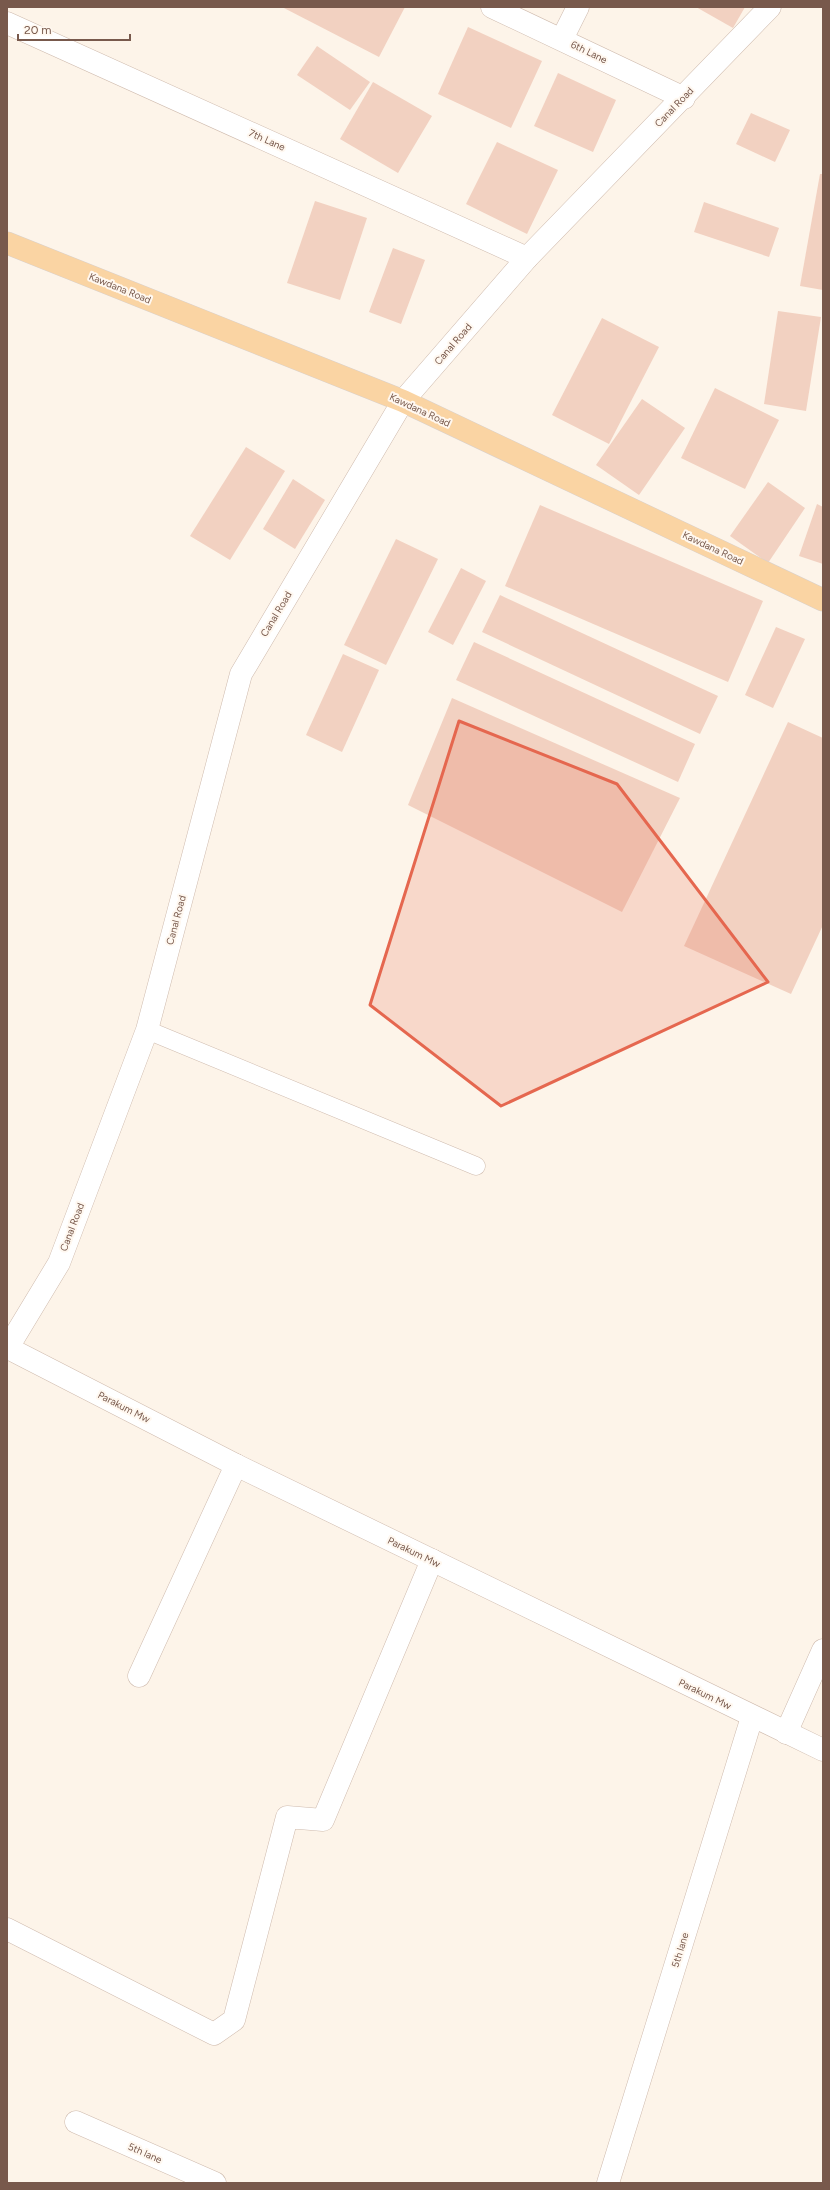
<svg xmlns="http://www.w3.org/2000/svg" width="830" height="2190" viewBox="0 0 830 2190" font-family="Figtree,sans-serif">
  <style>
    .building { fill: #f2d1c1 }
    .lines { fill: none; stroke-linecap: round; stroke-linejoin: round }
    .lane-casing { stroke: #cfbbae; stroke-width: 19 }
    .street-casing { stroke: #cfbbae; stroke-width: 23 }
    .primary-casing { stroke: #d9d1cd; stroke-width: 23 }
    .lane { stroke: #fff; stroke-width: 18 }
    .street { stroke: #fff; stroke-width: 22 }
    .primary { stroke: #fad4a3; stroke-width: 22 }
    .marked { fill: #e5674f; fill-opacity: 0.2; stroke: #e5674f; stroke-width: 3; stroke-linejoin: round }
    .labels { text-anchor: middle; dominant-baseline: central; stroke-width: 4; stroke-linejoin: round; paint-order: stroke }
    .street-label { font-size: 10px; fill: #78594c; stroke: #fff8f0 }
  </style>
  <rect width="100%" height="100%" fill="#fdf4e9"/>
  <g class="building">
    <polygon points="282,7 405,7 379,57"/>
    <polygon points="696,7 745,7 733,28"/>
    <polygon points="468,27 542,61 511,128 438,94"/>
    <polygon points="317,46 370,82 350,110 297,75"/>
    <polygon points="558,73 616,100 593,152 534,126"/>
    <polygon points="373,82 432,116 398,173 340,139"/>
    <polygon points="751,113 790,130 775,162 736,144"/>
    <polygon points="497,142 558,170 527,234 466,204"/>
    <polygon points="820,174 823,174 823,290 800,286"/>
    <polygon points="315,201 367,218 340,300 287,283"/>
    <polygon points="704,202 779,228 769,257 694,232"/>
    <polygon points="393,248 425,260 401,324 369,312"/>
    <polygon points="778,311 821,317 806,411 764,404"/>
    <polygon points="602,318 659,347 609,444 552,415"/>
    <polygon points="715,388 779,420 745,489 681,458"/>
    <polygon points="642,399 685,428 639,495 596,465"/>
    <polygon points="246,447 285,471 230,560 190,536"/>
    <polygon points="293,479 325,500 295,549 263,529"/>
    <polygon points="768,482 805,508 768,563 730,536"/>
    <polygon points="817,504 823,507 823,564 799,556"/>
    <polygon points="540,505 763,601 728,682 505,586"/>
    <polygon points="396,539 438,559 386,665 344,645"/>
    <polygon points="461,568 486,581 453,645 428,632"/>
    <polygon points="500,595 718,696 700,734 482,632"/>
    <polygon points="776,627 805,639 773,708 745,695"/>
    <polygon points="474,642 695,744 678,782 456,680"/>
    <polygon points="343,654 379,670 342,752 306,735"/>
    <polygon points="452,698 680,798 622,912 408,805"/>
    <polygon points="788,722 823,738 823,925 791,994 684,946"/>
  </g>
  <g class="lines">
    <defs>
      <polyline id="lane" points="147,1030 476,1166"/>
      <g id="street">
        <polyline points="492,7 684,98"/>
        <polyline points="7,23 527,258"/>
        <polyline points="562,39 578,7"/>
        <polyline points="8,1348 236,1465 823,1750"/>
        <polyline points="7,1349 59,1263 147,1030 241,674 403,401 527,258 770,7"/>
        <polyline points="139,1676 236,1465"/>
        <polyline points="786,1733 823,1650"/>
        <polyline points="7,1929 214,2034 234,2020 287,1817 323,1820 432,1560"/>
        <polyline points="76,2122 215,2183"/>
        <polyline points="608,2183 752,1717"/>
      </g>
      <polyline id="primary" points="7,243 403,401 823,600"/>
    </defs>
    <use href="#lane" class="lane-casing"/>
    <use href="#street" class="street-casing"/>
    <use href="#primary" class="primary-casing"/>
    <use href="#lane" class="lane"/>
    <use href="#street" class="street"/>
    <use href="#primary" class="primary"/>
  </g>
  <path class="marked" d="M459,721L617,784L768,982L501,1106L370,1005Z"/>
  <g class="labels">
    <g class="street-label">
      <text transform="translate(589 52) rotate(26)">6th Lane</text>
      <text transform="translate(674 107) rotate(-46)">Canal Road</text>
      <text transform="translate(267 140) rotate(24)">7th Lane</text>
      <text transform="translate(120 288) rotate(22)">Kawdana Road</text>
      <text transform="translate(453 344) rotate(-49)">Canal Road</text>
      <text transform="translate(420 410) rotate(25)">Kawdana Road</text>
      <text transform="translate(713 548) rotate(25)">Kawdana Road</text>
      <text transform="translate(276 614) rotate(-59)">Canal Road</text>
      <text transform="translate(176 920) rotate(-75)">Canal Road</text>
      <text transform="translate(72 1227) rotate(-69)">Canal Road</text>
      <text transform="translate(124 1407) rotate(27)">Parakum Mw</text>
      <text transform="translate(414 1552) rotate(26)">Parakum Mw</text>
      <text transform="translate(705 1694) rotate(26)">Parakum Mw</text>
      <text transform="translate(680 1950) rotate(-73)">5th lane</text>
      <text transform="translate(145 2153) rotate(24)">5th lane</text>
    </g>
  </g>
  <rect width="830" height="2190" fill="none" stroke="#78594c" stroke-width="16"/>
  <path d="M18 34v6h112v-6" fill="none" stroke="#78594c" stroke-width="2"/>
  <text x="24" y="34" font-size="12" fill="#78594c" stroke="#fff8f0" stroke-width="3" paint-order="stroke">20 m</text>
</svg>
